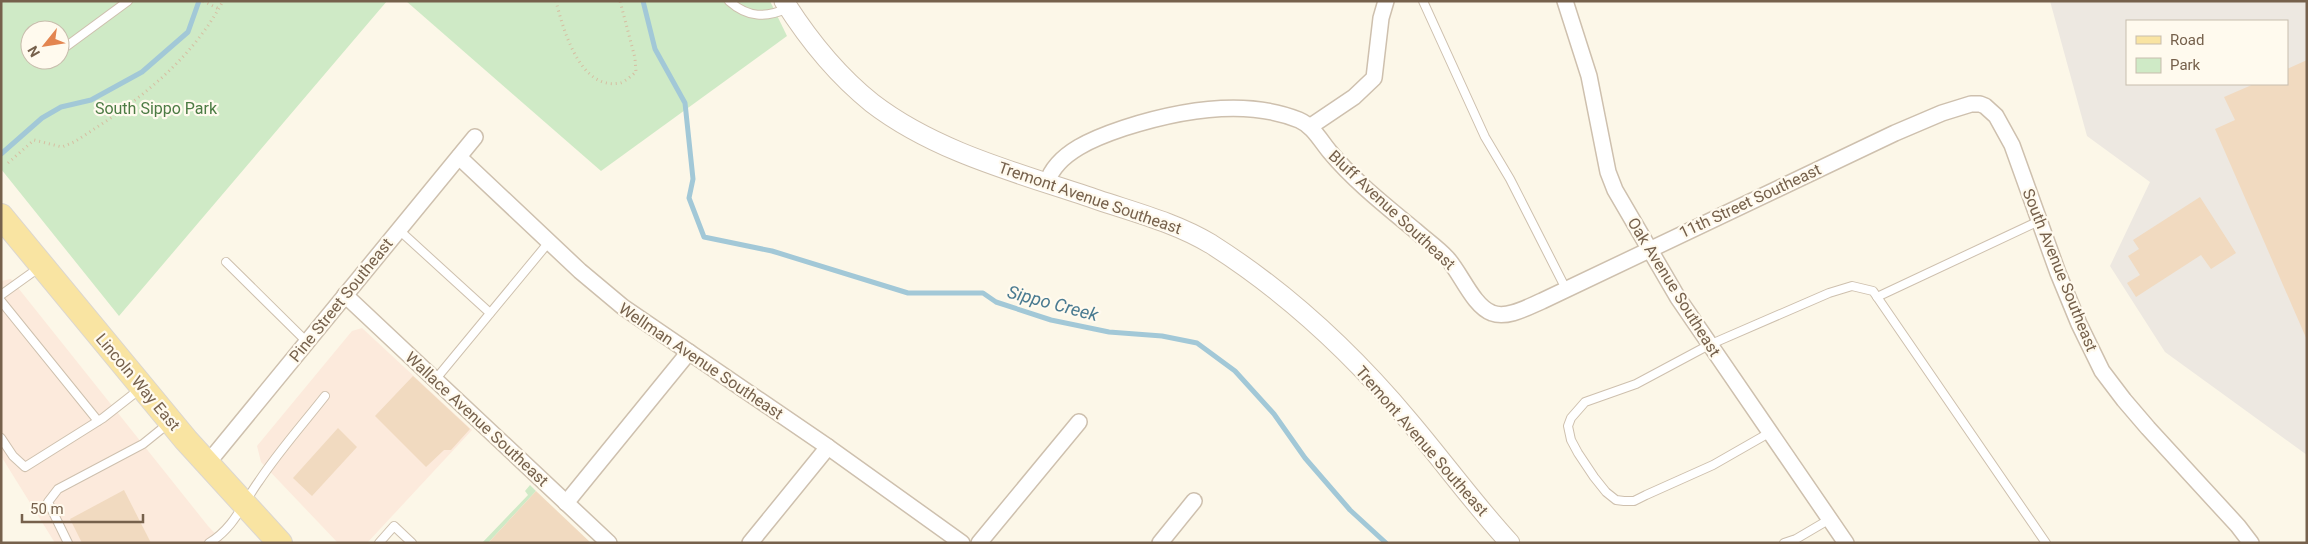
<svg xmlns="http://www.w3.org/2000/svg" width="2308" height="544" viewBox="0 0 2308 544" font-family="Roboto,sans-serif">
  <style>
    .commercial { fill: #fceadc }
    .industrial { fill: #ede8e1; fill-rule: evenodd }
    .green { fill: #cfeac6; fill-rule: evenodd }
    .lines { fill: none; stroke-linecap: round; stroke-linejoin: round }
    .stream { stroke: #a2c8d7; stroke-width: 5 }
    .building { fill: #f1dac0 }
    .service-casing { stroke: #cec0ae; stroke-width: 10 }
    .minor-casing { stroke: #cec0ae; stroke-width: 18 }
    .tertiary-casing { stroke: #cec0ae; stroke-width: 21 }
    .primary-casing { stroke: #dbd6d0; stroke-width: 26 }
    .path { stroke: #d6bea2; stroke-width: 3; stroke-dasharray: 1 4; stroke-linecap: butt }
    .service { stroke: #fff; stroke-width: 8 }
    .minor { stroke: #fff; stroke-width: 15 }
    .tertiary { stroke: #fff; stroke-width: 19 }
    .primary { stroke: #f9e4a2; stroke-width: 24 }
    .labels { text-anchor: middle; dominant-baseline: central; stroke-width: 4.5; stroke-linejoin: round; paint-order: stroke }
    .park-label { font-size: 16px; fill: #4c7b44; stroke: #fffaee }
    .street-label { font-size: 16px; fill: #76614c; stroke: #fffaee }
    .water-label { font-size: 18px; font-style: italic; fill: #497a90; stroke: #fffaee }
  </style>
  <rect width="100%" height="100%" fill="#fcf7e8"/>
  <g class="commercial">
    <polygon points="11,279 208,526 224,543 55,543 1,456 1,281"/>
    <polygon points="362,328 472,430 367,543 338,543 261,462 257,446 352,331"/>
  </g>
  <path class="industrial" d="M2050,1H2307V455L2165,352L2110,266L2150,182L2087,136ZM2127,21H2287V84H2127Z"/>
  <g class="green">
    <path d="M1,1H387L119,316L1,169ZM30,30H60V60H30Z"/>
    <polygon points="406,1 770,1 787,36 601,171"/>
    <polygon points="530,485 536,491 488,543 482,543 528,495 525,491"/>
  </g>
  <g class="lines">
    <g class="stream">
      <polyline points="643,1 655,49 685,103 693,179 689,198 704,237 772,251 908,293 983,293 996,302 1051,320 1109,332 1162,336 1197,343 1235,371 1274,414 1305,458 1350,510 1386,543"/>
      <polyline points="1,154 42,118 61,107 91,100 142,72 188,32 199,1"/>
    </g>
  </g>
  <g class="building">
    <polygon points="2307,60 2307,340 2215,129 2235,120 2224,97 2254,84 2287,84 2287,69"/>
    <polygon points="2200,197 2236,253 2211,269 2201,255 2136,297 2127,283 2140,275 2128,256 2139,249 2133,240"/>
    <polygon points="413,376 470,429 451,450 444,450 426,467 375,416"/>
    <polygon points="338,428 357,447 312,496 293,478"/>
    <polygon points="124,490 151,543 82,543 70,519"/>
    <polygon points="536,491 591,543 488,543"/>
  </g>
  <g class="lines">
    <defs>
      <g id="service">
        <path d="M729,1C748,18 766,18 788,8"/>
        <polyline points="1423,1 1485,137 1510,179 1566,289"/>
        <polyline points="60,51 128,1"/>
        <polyline points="399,230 490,313"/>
        <polyline points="226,262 307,342"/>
        <polyline points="1,295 40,267"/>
        <polyline points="1877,297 2039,221"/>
        <polyline points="1,301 98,421"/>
        <polyline points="435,380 549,242"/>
        <polyline points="1769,433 1713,465 1646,495 1634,501 1624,501 1616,500 1606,492 1594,477 1578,453 1571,440 1568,426 1571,418 1585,402 1636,384 1709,345 1829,293 1852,286 1873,291 2046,543"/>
        <polyline points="1,438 13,456 25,467 103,418 140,389"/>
        <polyline points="68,543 48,502 58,489 143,444 169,423"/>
        <path d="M209,543C234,528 243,503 259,481C279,451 303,424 325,396"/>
        <polyline points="379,543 394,526 412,543"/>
        <polyline points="1784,543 1796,539 1830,519"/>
      </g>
      <g id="minor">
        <polyline points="1565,1 1589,76 1608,172 1615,190 1678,298 1846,543"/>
        <polyline points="1311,126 1354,97 1374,78 1381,18 1386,1"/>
        <polyline points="459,157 580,271 623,307 828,447 962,543"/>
        <path d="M1047,183C1056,152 1097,137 1124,128C1177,111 1245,98 1299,120C1313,126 1320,140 1330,152C1355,182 1386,206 1416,231C1426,240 1438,248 1447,258C1461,273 1473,306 1492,313C1507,319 1528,307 1542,301L1895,133L1942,113L1971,104H1980L1985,106L1996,116L2012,145L2058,273L2079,324L2102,371L2124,400L2148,428L2238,526L2251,543"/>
        <polyline points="345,295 609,543"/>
        <polyline points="207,464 475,137"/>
        <polyline points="566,503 689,352"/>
        <polyline points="750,543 828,447"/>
        <polyline points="979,543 1079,422"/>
        <polyline points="1160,543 1194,501"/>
      </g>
      <path id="tertiary" d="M784,1C808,39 837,75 872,103C937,153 1022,174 1098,200C1137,213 1176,223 1211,244C1285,291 1352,353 1409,421C1443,461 1474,504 1510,543"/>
      <polyline id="primary" points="1,216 186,440 280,543"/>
    </defs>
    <use href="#service" class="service-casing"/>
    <use href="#minor" class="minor-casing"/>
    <use href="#tertiary" class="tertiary-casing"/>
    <use href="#primary" class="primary-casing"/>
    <g class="path">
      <polyline points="203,1 219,9"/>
      <path d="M556,1C563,29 580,91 620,83C625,82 632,75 636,72L635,58L620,1"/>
      <path d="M8,163L34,140L62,147L74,142C133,105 190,63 223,1"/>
    </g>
    <use href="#service" class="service"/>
    <use href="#minor" class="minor"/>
    <use href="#tertiary" class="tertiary"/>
    <use href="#primary" class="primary"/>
  </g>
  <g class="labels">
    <g class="park-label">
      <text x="156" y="108">South Sippo Park</text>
    </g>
    <g class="street-label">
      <text transform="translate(1090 198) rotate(19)">Tremont Avenue Southeast</text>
      <text transform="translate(1750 201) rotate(-25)">11th Street Southeast</text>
      <text transform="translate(1392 210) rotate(43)">Bluff Avenue Southeast</text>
      <text transform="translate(2060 270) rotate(68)">South Avenue Southeast</text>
      <text transform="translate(1674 287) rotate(58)">Oak Avenue Southeast</text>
      <text transform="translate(341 300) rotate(-51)">Pine Street Southeast</text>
      <text transform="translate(701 361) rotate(34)">Wellman Avenue Southeast</text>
      <text transform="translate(138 382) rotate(50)">Lincoln Way East</text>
      <text transform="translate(477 419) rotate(43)">Wallace Avenue Southeast</text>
      <text transform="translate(1422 441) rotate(49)">Tremont Avenue Southeast</text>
    </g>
    <g class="water-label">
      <text transform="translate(1053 303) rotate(15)">Sippo Creek</text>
    </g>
  </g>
  <rect width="2308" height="544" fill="none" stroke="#76614c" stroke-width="5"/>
  <rect x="2126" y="20" width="162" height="65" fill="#fffaee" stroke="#c8bdad"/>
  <rect x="2136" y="36" width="25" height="8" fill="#f9e4a2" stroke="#c8bdad"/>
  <text x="2170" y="45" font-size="15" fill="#76614c">Road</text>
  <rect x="2136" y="58" width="25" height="15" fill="#cfeac6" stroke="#c8bdad"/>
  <text x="2170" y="70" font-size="15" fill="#76614c">Park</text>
  <g transform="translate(45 45) rotate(240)"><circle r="24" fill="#fffaee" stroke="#c8bdad"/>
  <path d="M0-4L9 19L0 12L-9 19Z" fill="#e38550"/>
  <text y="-8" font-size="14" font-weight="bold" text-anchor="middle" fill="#76614c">N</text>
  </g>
  <path d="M22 514v8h121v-8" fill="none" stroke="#76614c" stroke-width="2.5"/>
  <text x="30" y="514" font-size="15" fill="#76614c" stroke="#fffaee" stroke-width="4" paint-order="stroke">50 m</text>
</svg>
